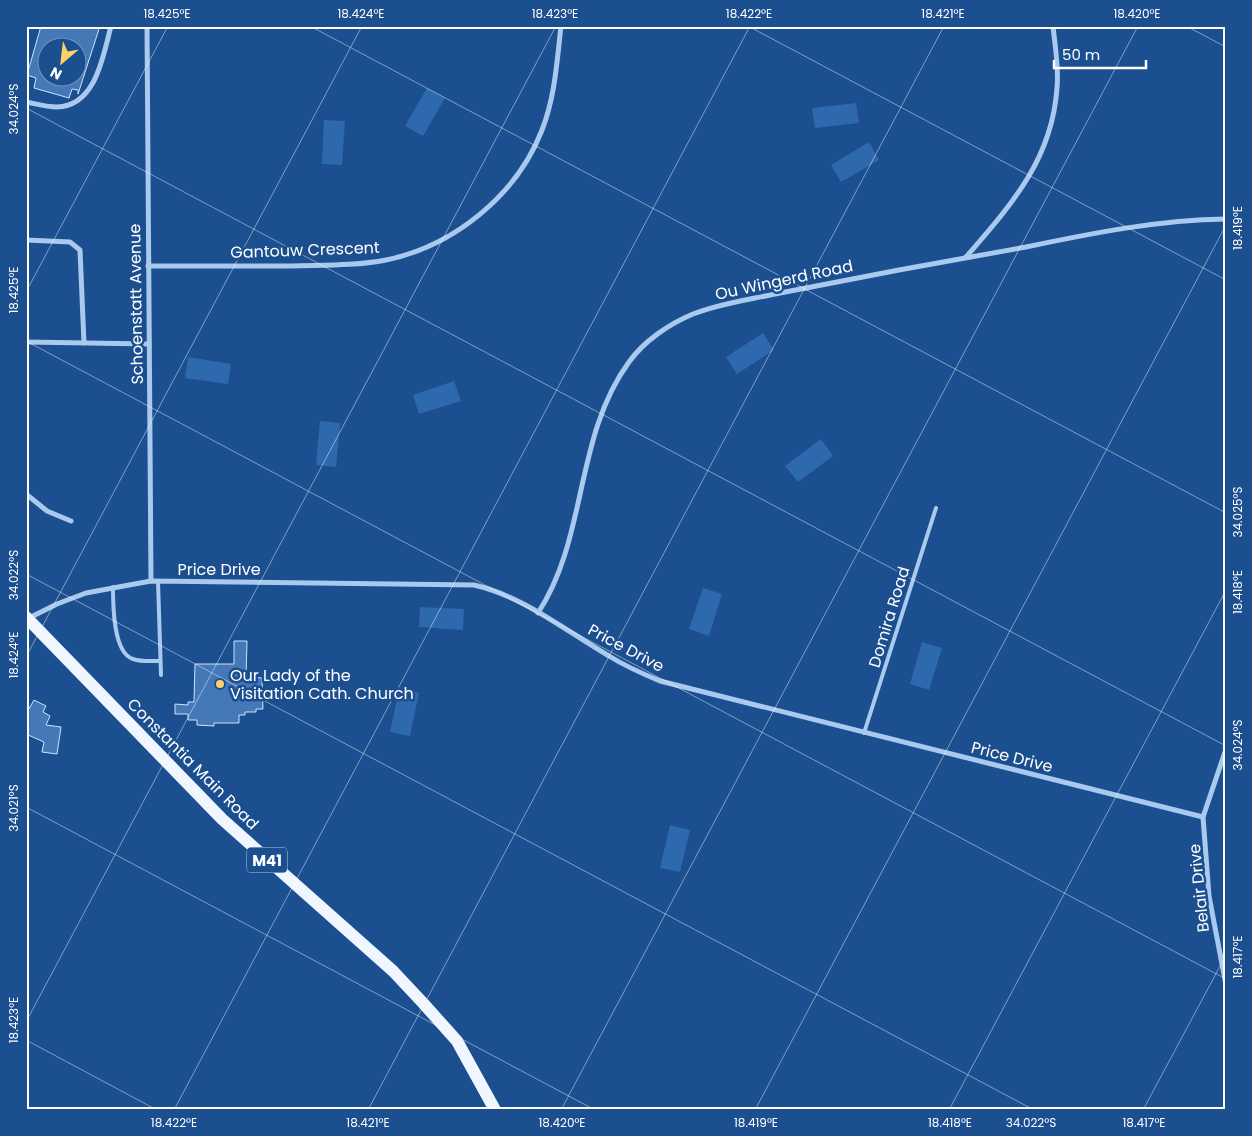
<svg xmlns="http://www.w3.org/2000/svg" width="1252" height="1136" viewBox="0 0 1252 1136" font-family="Poppins,sans-serif">
  <style>
    .green { fill: #2e69ad }
    .building { fill: #4478b7; stroke: #cfe3fa; fill-rule: evenodd }
    .lines { fill: none; stroke-linecap: round; stroke-linejoin: round }
    .lane { stroke: #a9c9ee; stroke-width: 4 }
    .street { stroke: #a9c9ee; stroke-width: 5 }
    .primary { stroke: #f0f6ff; stroke-width: 12 }
    .ticks { fill: none; stroke: #fff; stroke-width: 1; stroke-opacity: 0.45 }
    .poi-dot { fill: #ffd166; stroke: #1b4f8f; stroke-width: 2 }
    .labels { text-anchor: middle; dominant-baseline: central; stroke-width: 5; stroke-linejoin: round; paint-order: stroke }
    .shield { fill: #1b4f8f; stroke: #bbcadd; stroke-width: 1 }
    .shield-label { font-size: 15px; font-weight: bold; fill: #fff }
    .street-label { font-size: 16px; fill: #fff; stroke: #1b4f8f }
    .poi-label { font-size: 16px; fill: #fff; stroke: #1b4f8f; text-anchor: start }
    .neatline { fill: none; stroke: #fff; stroke-width: 2 }
    .ticks-label { font-size: 12px; text-anchor: middle; fill: #fff }
  </style>
  <rect width="100%" height="100%" fill="#1b4f8f"/>
  <g class="green">
    <polygon points="427,88 445,98 423,136 405,126"/>
    <polygon points="856,103 859,123 815,128 812,108"/>
    <polygon points="324,120 345,121 342,165 322,164"/>
    <polygon points="869,142 879,160 841,182 831,165"/>
    <polygon points="763,333 774,350 737,374 726,357"/>
    <polygon points="188,357 231,364 228,384 185,378"/>
    <polygon points="454,381 461,401 419,414 413,395"/>
    <polygon points="320,421 340,423 336,467 316,465"/>
    <polygon points="821,439 833,456 798,482 785,466"/>
    <polygon points="703,588 722,594 709,636 689,629"/>
    <polygon points="420,607 464,609 463,630 419,627"/>
    <polygon points="922,642 942,648 929,690 910,684"/>
    <polygon points="399,689 419,693 410,736 390,732"/>
    <polygon points="670,825 690,830 680,872 660,868"/>
  </g>
  <g class="building">
    <path d="M41,26H100L78,94V90L72,89L69,98L34,88L36,78L27,75ZM48,48H78V78H48Z"/>
    <polygon points="234,641 247,641 246,677 262,678 263,709 256,709 256,712 245,712 245,715 239,715 239,723 214,723 214,726 197,725 197,720 188,720 188,714 175,714 175,704 188,705 188,702 194,702 195,664 234,664"/>
    <polygon points="34,700 46,706 43,712 50,716 46,725 61,727 57,754 42,752 44,742 26,734 26,714"/>
  </g>
  <g class="lines">
    <g class="lane">
      <polyline points="158,581 161,675"/>
      <path d="M113,587C113,605 113,653 133,659C142,662 151,661 160,661"/>
      <polyline points="864,733 936,508"/>
    </g>
    <g class="street">
      <polyline points="147,26 151,581"/>
      <path d="M26,102C36,104 47,107 57,107C96,106 103,56 111,26"/>
      <polyline points="26,240 70,242 80,250 84,343"/>
      <path d="M966,257C1011,205 1052,160 1057,88C1059,68 1055,46 1053,26"/>
      <path d="M148,266C196,266 244,266 292,266C323,265 355,266 386,260C454,246 517,195 542,130C555,97 557,61 561,26"/>
      <polyline points="26,342 149,344"/>
      <polyline points="26,494 47,511 71,521"/>
      <path d="M538,613C588,537 574,437 629,362C644,341 669,324 693,314C719,304 747,300 775,294C816,286 857,278 899,270C941,262 984,255 1026,247C1093,233 1158,220 1226,219"/>
      <path d="M29,618L57,604L86,593L151,581L474,585C523,596 566,631 609,656C625,666 643,674 660,681L1203,817"/>
      <polyline points="1226,749 1203,817 1209,896 1226,985"/>
    </g>
    <polyline class="primary" points="26,617 222,819 393,971 423,1003 457,1041 495,1110"/>
  </g>
  <path class="ticks" d="M310,26L1226,513M748,26L1226,280M1186,26L1226,47M26,108L1226,746M26,292L168,26M26,341L1226,979M26,574L1034,1110M26,657L362,26M26,807L595,1110M26,1022L556,26M26,1040L157,1110M174,1110L750,26M368,1110L944,26M561,1110L1138,26M755,1110L1226,225M949,1110L1226,590M1143,1110L1226,955"/>
  <circle class="poi-dot" cx="220" cy="684" r="5"/>
  <g class="labels">
    <rect class="shield" x="247" y="847.5" width="40" height="25" rx="4"/>
    <g class="shield-label">
      <text x="267" y="860">M41</text>
    </g>
    <g class="street-label">
      <text transform="translate(305 250) rotate(-2)">Gantouw Crescent</text>
      <text transform="translate(784 280) rotate(-12)">Ou Wingerd Road</text>
      <text transform="translate(136 304) rotate(-91)">Schoenstatt Avenue</text>
      <text x="219" y="569">Price Drive</text>
      <text transform="translate(889 617) rotate(-73)">Domira Road</text>
      <text transform="translate(626 648) rotate(28)">Price Drive</text>
      <text transform="translate(1012 757) rotate(14)">Price Drive</text>
      <text transform="translate(193 764) rotate(45)">Constantia Main Road</text>
      <text transform="translate(1199 888) rotate(-96)">Belair Drive</text>
    </g>
    <g class="poi-label">
      <text x="230" y="675">Our Lady of the<tspan x="230" dy="18">Visitation Cath. Church</tspan></text>
    </g>
  </g>
  <rect width="1252" height="1136" fill="none" stroke="#1b4f8f" stroke-width="55"/>
  <g transform="translate(62 62) rotate(208)"><circle r="24" fill="#1b4f8f" stroke="#7695bc"/>
  <path d="M0-4L9 19L0 12L-9 19Z" fill="#ffd166"/>
  <text y="-8" font-size="14" font-weight="bold" text-anchor="middle" fill="#ffffff">N</text>
  </g>
  <path d="M1054 60v8h92v-8" fill="none" stroke="#ffffff" stroke-width="2.5"/>
  <text x="1062" y="60" font-size="15" fill="#ffffff" stroke="#1b4f8f" stroke-width="4" paint-order="stroke">50 m</text>
  <rect x="28" y="28" width="1196" height="1080" class="neatline"/>
  <g class="ticks-label">
    <text x="167" y="18">18.425°E</text>
    <text x="361" y="18">18.424°E</text>
    <text x="555" y="18">18.423°E</text>
    <text x="749" y="18">18.422°E</text>
    <text x="943" y="18">18.421°E</text>
    <text x="1137" y="18">18.420°E</text>
    <text transform="translate(14 109) rotate(-90)" y="4">34.024°S</text>
    <text transform="translate(1238 228) rotate(-90)" y="4">18.419°E</text>
    <text transform="translate(14 290) rotate(-90)" y="4">18.425°E</text>
    <text transform="translate(1238 512) rotate(-90)" y="4">34.025°S</text>
    <text transform="translate(14 575) rotate(-90)" y="4">34.022°S</text>
    <text transform="translate(1238 592) rotate(-90)" y="4">18.418°E</text>
    <text transform="translate(14 655) rotate(-90)" y="4">18.424°E</text>
    <text transform="translate(1238 745) rotate(-90)" y="4">34.024°S</text>
    <text transform="translate(14 808) rotate(-90)" y="4">34.021°S</text>
    <text transform="translate(1238 957) rotate(-90)" y="4">18.417°E</text>
    <text transform="translate(14 1020) rotate(-90)" y="4">18.423°E</text>
    <text x="174" y="1127">18.422°E</text>
    <text x="368" y="1127">18.421°E</text>
    <text x="562" y="1127">18.420°E</text>
    <text x="756" y="1127">18.419°E</text>
    <text x="950" y="1127">18.418°E</text>
    <text x="1031" y="1127">34.022°S</text>
    <text x="1144" y="1127">18.417°E</text>
  </g>
</svg>
